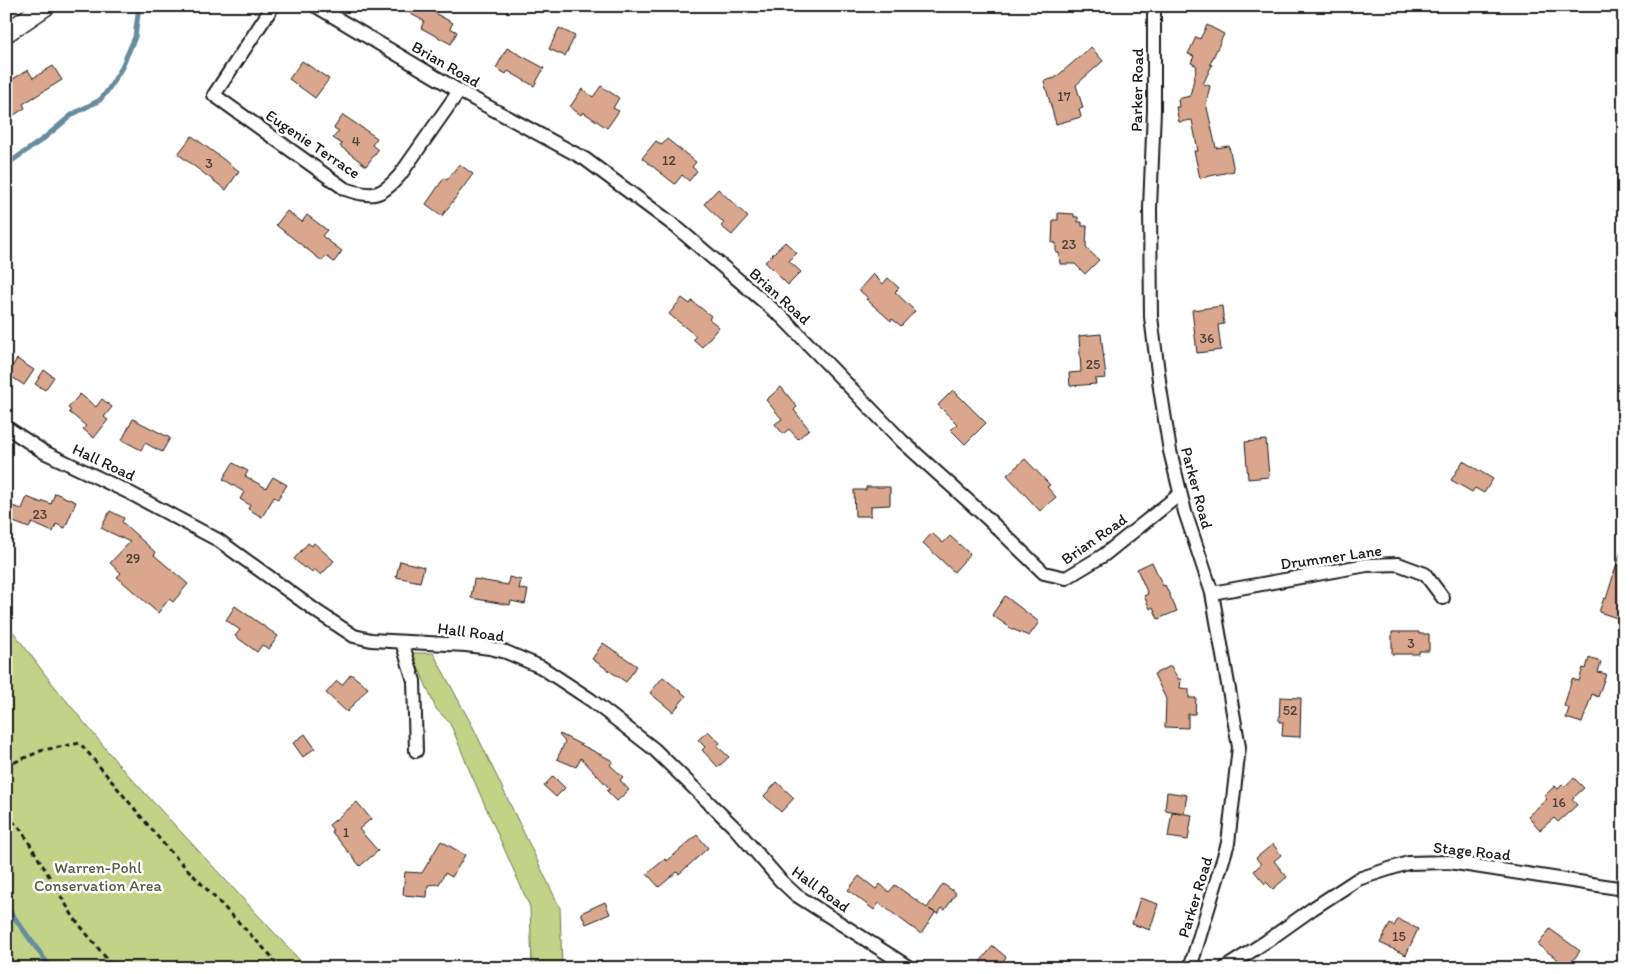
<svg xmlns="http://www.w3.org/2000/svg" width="1630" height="974" viewBox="0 0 1630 974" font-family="Itim,sans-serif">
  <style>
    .green { fill: #c2d387; stroke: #6f7852 }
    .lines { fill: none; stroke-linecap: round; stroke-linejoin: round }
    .stream { stroke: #658c9f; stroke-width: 5 }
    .building { fill: #daa78e; stroke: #1c1c1c }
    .street-casing { stroke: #1c1c1c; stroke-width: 16 }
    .secondary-casing { stroke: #1c1c1c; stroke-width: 21 }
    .path { stroke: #1c1c1c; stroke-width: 3; stroke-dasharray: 5 4; stroke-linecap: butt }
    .street { stroke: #fff; stroke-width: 12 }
    .secondary { stroke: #fff; stroke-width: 18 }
    .labels { text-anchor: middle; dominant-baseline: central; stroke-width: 5; stroke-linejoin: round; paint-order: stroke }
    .number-label { font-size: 14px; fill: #4c3f38 }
    .street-label { font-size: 16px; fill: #1c1c1c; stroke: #fff }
    .park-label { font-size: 16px; fill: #565c41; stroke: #fff }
  </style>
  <rect width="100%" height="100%" fill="#fff"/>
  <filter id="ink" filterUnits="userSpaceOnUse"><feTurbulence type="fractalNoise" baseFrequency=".02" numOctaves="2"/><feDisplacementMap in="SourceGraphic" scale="10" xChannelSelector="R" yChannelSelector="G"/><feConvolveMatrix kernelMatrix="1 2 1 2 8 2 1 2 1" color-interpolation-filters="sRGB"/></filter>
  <g filter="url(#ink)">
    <g class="green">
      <polygon points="6,622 47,677 119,765 307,968 6,968"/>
      <polygon points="412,653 433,653 474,729 560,908 562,968 532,968 530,907 468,767 453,730 449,722 436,709"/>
    </g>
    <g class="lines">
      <g class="stream">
        <polyline points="6,165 43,139 73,114 100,100 108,90 121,69 135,37 139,6"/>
        <polyline points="6,906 51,968"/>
      </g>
    </g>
    <g class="building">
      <polygon points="396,6 434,6 431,11 453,23 450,28 457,32 451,44 421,28 424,21"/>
      <polygon points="1207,25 1224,34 1210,64 1212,65 1203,84 1210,86 1206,103 1216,148 1229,146 1234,171 1200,178 1194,151 1198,151 1192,120 1179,122 1176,107 1179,107 1178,99 1190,96 1197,66 1191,63 1194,56 1188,54 1196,37 1200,39"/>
      <polygon points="559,28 575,36 565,56 549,49"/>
      <polygon points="1091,47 1103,61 1076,85 1083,108 1079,109 1081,117 1056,124 1044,81 1055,78"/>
      <polygon points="507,48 544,68 534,86 508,71 506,74 496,68"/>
      <polygon points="302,61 329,79 315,98 289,79"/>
      <polygon points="53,66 62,80 23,104 25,108 11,117 6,108 6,83 28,70 33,78"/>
      <polygon points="601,86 619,98 613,108 619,111 607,128 583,112 581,115 570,107 582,89 593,97"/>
      <polygon points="343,115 377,138 372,145 378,150 366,166 340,146 342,144 333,138 339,131 334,128"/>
      <polygon points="192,136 239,171 226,190 178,154"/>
      <polygon points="667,139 696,162 692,167 697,171 689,181 682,175 675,184 642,158 656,141 662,145"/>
      <polygon points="459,164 473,174 442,216 426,204 444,178 447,180"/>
      <polygon points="718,189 748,217 732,235 721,226 724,223 704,204"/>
      <polygon points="287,211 302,222 307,215 327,230 322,236 342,251 334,262 326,256 322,261 276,225"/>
      <polygon points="1058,213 1074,214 1074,217 1078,217 1078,222 1082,222 1082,226 1087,226 1086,248 1099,260 1085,274 1075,264 1060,264 1059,253 1056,253 1056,243 1052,243 1053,220 1058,220"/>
      <polygon points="785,242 797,253 789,261 801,272 788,285 765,262"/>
      <polygon points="873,274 883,284 888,278 899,288 895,292 915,311 901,326 892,319 891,321 866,299 868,298 859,290"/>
      <polygon points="682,298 690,304 692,301 711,316 709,319 719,327 702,347 693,339 696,336 669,314"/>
      <polygon points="1222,306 1224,324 1218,325 1221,350 1197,353 1192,310"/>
      <polygon points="1101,334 1106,378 1095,379 1096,384 1070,386 1069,373 1081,372 1079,336"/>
      <polygon points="17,359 34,370 24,385 7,374"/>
      <polygon points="44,370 54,377 45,390 35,384"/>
      <polygon points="781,387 797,407 794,410 809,429 798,439 789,429 783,434 775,424 782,419 766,400"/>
      <polygon points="953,390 986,423 965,444 951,430 957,424 938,405"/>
      <polygon points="80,394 96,407 102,399 112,407 104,417 108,420 94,438 83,429 86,426 69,412 71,410 68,408"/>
      <polygon points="133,419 170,438 162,452 145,443 141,450 122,440"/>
      <polygon points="1266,440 1269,477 1248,479 1245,442"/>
      <polygon points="1025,459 1050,485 1047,487 1056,497 1040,511 1007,475"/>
      <polygon points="1463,461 1493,479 1484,493 1475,488 1472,492 1451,480"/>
      <polygon points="233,463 248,471 245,476 266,488 273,477 287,485 278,499 274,497 262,517 248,509 250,505 240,499 244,492 223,479"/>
      <polygon points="866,487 890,487 890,505 871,506 871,516 855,516 854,490 866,490"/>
      <polygon points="55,493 76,502 65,528 56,524 53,532 32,523 29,528 6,519 12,506 22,509 27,497 42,503 43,501 51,504"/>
      <polygon points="110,511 124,518 122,522 156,553 154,555 188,584 173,602 169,599 158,613 117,577 121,573 110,563 130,542 101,528"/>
      <polygon points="932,533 943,543 950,536 970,554 954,572 923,543"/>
      <polygon points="308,543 312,546 314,543 334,561 321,575 314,569 312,572 306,567 304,568 294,559"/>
      <polygon points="1621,551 1624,552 1624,602 1622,602 1617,618 1599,612 1604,598 1606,599"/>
      <polygon points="400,561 424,567 420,582 396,577"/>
      <polygon points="1152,562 1163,586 1165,585 1177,611 1158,619 1153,607 1150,609 1144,596 1148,594 1137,569"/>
      <polygon points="509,577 521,580 519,589 528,590 525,604 511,601 510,605 471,598 474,579 508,585"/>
      <polygon points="1005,596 1039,622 1029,636 1012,629 992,615"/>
      <polygon points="235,606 278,636 269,649 262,645 257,652 235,636 240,630 226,620"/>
      <polygon points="1392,632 1419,632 1419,634 1429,634 1429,651 1419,651 1419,654 1392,654"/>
      <polygon points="603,643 637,666 626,682 592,659"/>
      <polygon points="1589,658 1601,662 1598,672 1606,674 1598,697 1592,694 1582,723 1566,718 1569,708 1564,706 1572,679 1579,681 1583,668 1586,669"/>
      <polygon points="1171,666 1178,679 1181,679 1180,688 1189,689 1189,698 1196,698 1195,714 1188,714 1188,728 1165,727 1166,699 1154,674"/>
      <polygon points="351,674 368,688 347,712 326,693 337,681 342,685"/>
      <polygon points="663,677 686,696 673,712 650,693"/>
      <polygon points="1280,697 1301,698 1300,737 1282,736 1283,722 1279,722"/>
      <polygon points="708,731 720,743 717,746 729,757 718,767 702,750 705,747 698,740"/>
      <polygon points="305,734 315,748 303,757 293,743"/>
      <polygon points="560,734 613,761 610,765 623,777 620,780 629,790 617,801 607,791 610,789 581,758 576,767 557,759 565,742 559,735"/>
      <polygon points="553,776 565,788 556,797 544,786"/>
      <polygon points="1574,778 1584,788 1572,799 1577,805 1558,822 1554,818 1540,830 1528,816 1547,799 1544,796 1555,786 1558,789 1562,785 1564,787"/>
      <polygon points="777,782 794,798 781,812 764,796"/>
      <polygon points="1167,792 1187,795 1184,813 1165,810"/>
      <polygon points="357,802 371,819 359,829 378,851 360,866 331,831 333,830 329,825"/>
      <polygon points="1172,812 1192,815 1188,840 1168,837"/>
      <polygon points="697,835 708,848 679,874 677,872 659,887 647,874 665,859 667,861"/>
      <polygon points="441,841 465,855 452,877 445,873 439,884 428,885 427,897 403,895 405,872 422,873"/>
      <polygon points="1273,844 1281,855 1274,861 1287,877 1273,889 1266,882 1265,884 1254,871 1261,864 1256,858"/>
      <polygon points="859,876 876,889 880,884 889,892 895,885 927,908 943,884 956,893 945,910 942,908 938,914 929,909 935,913 921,934 879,903 874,910 848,890"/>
      <polygon points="1140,898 1158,904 1150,930 1132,924"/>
      <polygon points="605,902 610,914 586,924 581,913"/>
      <polygon points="1398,919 1418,929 1406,955 1380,943 1390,924 1394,926"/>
      <polygon points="1550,929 1580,951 1568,967 1538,945"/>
      <polygon points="993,946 1006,957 1003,961 1012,968 988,968 980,962"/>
    </g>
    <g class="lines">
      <defs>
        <g id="street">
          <path d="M273,6L214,95L345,189C373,198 381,197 400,175L459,91"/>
          <polyline points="316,6 459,91 585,159 675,226 783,318 902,441 987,518 1044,573 1066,578 1104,555 1180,494"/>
          <polyline points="1154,6 1154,110 1150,208 1151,317 1160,388 1170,451 1185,512 1212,593 1239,747 1228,843 1190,968"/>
          <polyline points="6,427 44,452 128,492 218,540 319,613 354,636 371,640 466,645 490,648 506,652 541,667 591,700 654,749 735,828 781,881 796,895 910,968"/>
          <polyline points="1212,593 1367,565 1398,564 1425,574 1443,598"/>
          <polyline points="402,642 414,681 416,751"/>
          <polyline points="1225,968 1267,941 1312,909 1358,879 1408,863 1449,862 1624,889"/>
        </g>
        <polyline id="secondary" points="6,33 46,6"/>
      </defs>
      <use href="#street" class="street-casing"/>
      <use href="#secondary" class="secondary-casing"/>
      <g class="path">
        <polyline points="6,766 43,750 80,743 167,848 274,959 276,968"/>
        <polyline points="6,814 22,831 74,918 114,968"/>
      </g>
      <use href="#street" class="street"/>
      <use href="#secondary" class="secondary"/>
    </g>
  </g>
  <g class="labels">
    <g class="number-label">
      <text x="1064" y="96">17</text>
      <text x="356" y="141">4</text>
      <text x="669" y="160">12</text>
      <text x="209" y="163">3</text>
      <text x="1069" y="244">23</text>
      <text x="1207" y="338">36</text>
      <text x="1093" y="364">25</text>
      <text x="40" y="514">23</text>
      <text x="133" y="558">29</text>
      <text x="1411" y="643">3</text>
      <text x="1290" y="710">52</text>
      <text x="1559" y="802">16</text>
      <text x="346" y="832">1</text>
      <text x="1399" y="936">15</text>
    </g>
    <g class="street-label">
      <text transform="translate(446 64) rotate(30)">Brian Road</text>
      <text transform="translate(1137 90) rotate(-89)">Parker Road</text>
      <text transform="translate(313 144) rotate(34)">Eugenie Terrace</text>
      <text transform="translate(780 296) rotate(42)">Brian Road</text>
      <text transform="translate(104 462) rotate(25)">Hall Road</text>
      <text transform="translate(1197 488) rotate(75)">Parker Road</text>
      <text transform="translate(1094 539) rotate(-35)">Brian Road</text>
      <text transform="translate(1331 557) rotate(-8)">Drummer Lane</text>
      <text transform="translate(471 632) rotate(7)">Hall Road</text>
      <text transform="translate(1472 851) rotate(6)">Stage Road</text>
      <text transform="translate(821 889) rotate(36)">Hall Road</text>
      <text transform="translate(1195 897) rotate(-73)">Parker Road</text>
    </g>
    <g class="park-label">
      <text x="98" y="867">Warren-Pohl<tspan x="98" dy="18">Conservation Area</tspan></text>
    </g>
  </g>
  <rect width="1630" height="974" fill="none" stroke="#fff" stroke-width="25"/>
  <rect x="12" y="12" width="1605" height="949" fill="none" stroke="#1c1c1c" stroke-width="2" filter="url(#ink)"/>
</svg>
